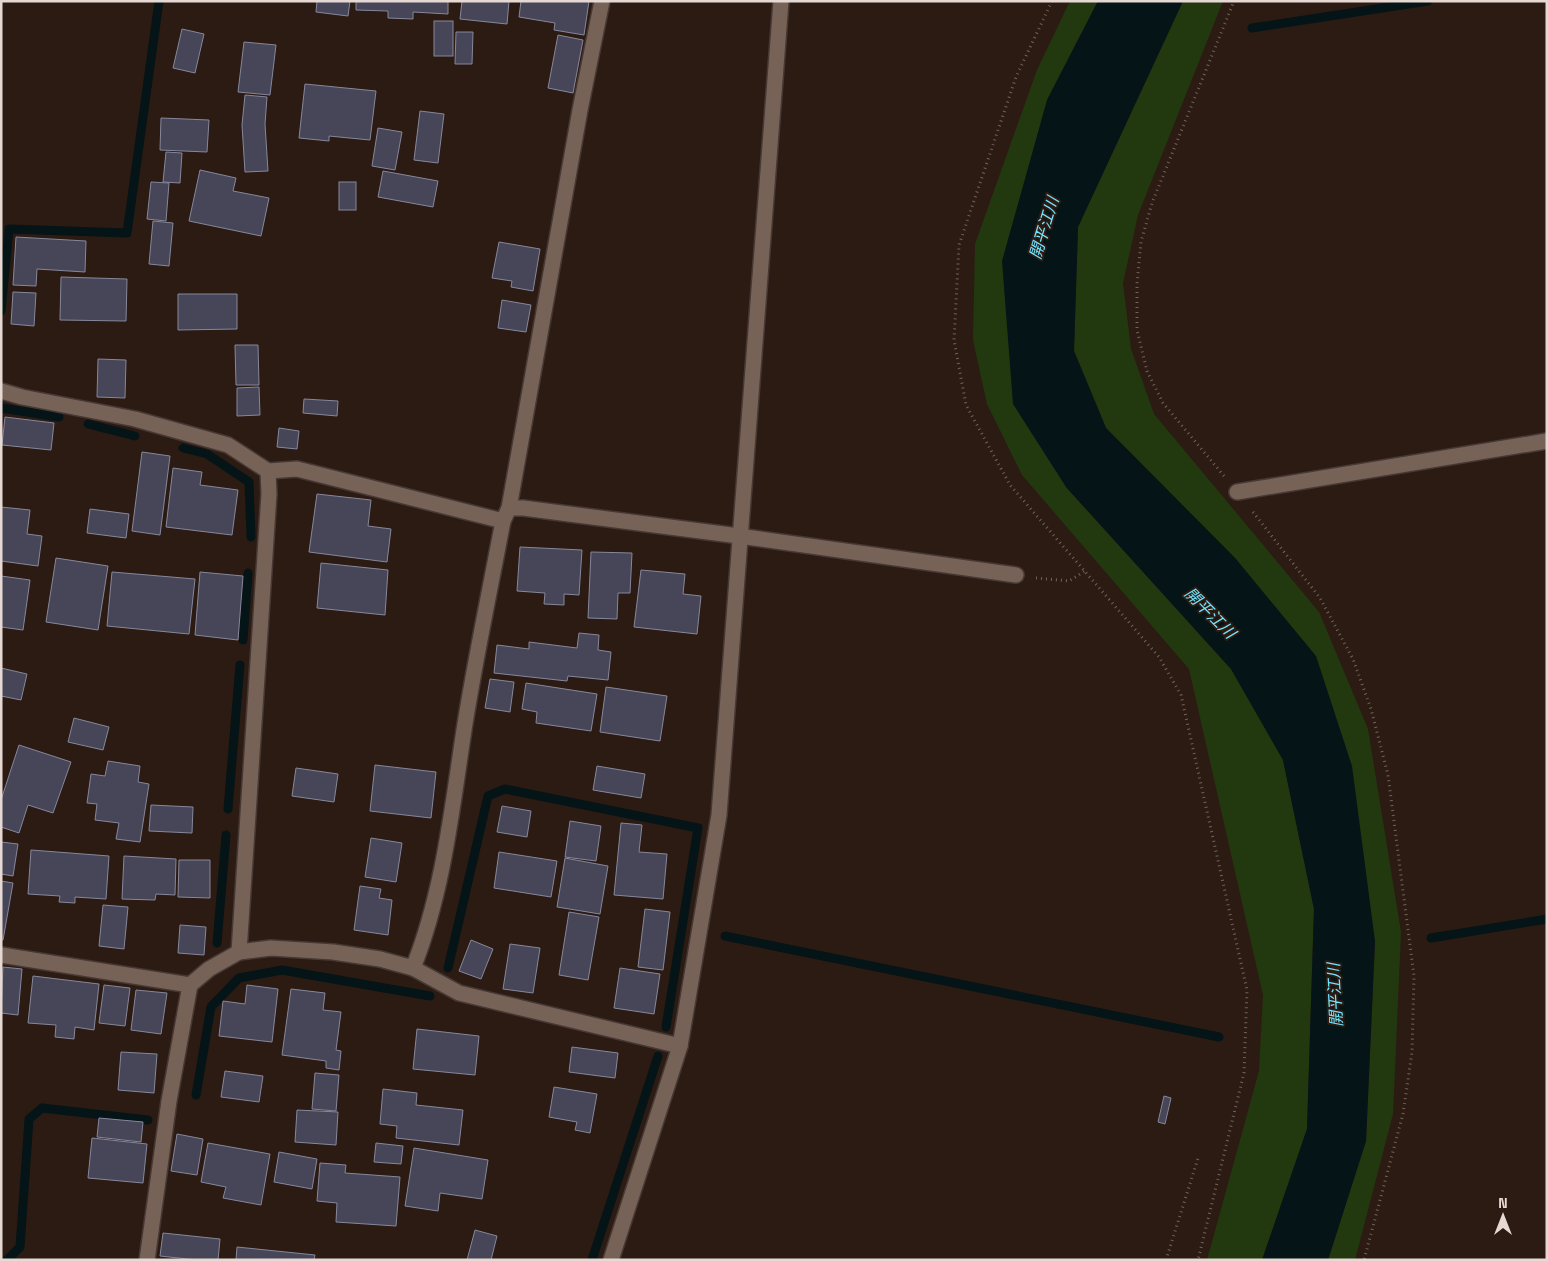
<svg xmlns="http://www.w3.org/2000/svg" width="1548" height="1261" viewBox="0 0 1548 1261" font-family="'Space Grotesk','Noto Sans JP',sans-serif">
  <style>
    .green { fill: #22390f }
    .water { fill: #051417 }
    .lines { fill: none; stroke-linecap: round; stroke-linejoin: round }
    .stream { stroke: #051417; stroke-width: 9 }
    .building { fill: #464658; stroke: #87879c }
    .minor-casing { stroke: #463834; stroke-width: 18 }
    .path { stroke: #73635d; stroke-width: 3; stroke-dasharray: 1 4; stroke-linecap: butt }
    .minor { stroke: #776258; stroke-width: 15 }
    .labels { text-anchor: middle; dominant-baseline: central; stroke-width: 4; stroke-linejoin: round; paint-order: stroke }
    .water-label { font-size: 16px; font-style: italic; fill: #73e6ff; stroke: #2c1b13 }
  </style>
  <rect width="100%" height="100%" fill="#2c1b13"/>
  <g class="green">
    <polygon points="1070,1 1098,1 1047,100 1066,487 1231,669 1283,760 1314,909 1307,1129 1262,1260 1207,1260 1259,1071 1263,995 1189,669 1022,475 987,404 973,340 975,244 1037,70"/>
    <polygon points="1183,1 1223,1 1138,215 1123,283 1131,349 1154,414 1319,612 1368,729 1401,932 1393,1114 1355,1260 1328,1260 1366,1141 1375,941 1236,559 1106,428 1074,351 1078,227"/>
  </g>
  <polygon class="water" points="1098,1 1183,1 1078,227 1074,351 1106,428 1236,559 1316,656 1352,766 1375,941 1366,1141 1328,1260 1262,1260 1307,1129 1314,909 1283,760 1231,669 1066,487 1013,404 1002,261 1047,100"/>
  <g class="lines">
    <g class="stream">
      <polyline points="1252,28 1428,1"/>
      <polyline points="1,311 9,229 127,233 159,1"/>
      <polyline points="1,408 59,417"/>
      <polyline points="88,424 135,436"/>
      <polyline points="183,448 207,454 249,482 251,537"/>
      <polyline points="243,640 248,573"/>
      <polyline points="228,809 240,665"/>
      <polyline points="725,936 1219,1037"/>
      <polyline points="1431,938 1547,919"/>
      <polyline points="217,943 226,835"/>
      <polyline points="448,968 488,796 505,789 698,828 666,1027"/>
      <polyline points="196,1095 211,1007 239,978 282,970 430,996"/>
      <polyline points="7,1260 20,1247 29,1119 42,1108 148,1120"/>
      <polyline points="592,1260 658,1056"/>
    </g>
  </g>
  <g class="building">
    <polygon points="317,1 350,1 348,16 316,12"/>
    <polygon points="356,1 448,1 448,14 413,12 413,19 388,18 388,11 356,10"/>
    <polygon points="462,1 509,1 507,24 460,19"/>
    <polygon points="521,1 589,1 584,35 554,30 555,23 519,17"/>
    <rect x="434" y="21" width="19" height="35"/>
    <polygon points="182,29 204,34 195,73 173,68"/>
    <polygon points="456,32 473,32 472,64 455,64"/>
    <polygon points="558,35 583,40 573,93 548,88"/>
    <polygon points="244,42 276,45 270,95 238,92"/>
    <polygon points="305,84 376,91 370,140 329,136 329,141 299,138"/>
    <polygon points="245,95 267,97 265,124 268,171 245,172 242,125"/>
    <polygon points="420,111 444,114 438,163 414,160"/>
    <polygon points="161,118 209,120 207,152 160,150"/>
    <polygon points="378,128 402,132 395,170 372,166"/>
    <polygon points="166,152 182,153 180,183 163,182"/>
    <polygon points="200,170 236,178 233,191 269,198 261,236 189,221"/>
    <polygon points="383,171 438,181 433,207 378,197"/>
    <polygon points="151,182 169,183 166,221 147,219"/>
    <rect x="339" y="182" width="17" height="28"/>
    <polygon points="153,221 173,223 169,266 149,264"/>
    <polygon points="16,237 86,241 85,272 37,269 36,286 13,285"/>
    <polygon points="499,242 540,249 533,291 511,287 512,281 492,278"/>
    <polygon points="61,277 127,279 126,321 60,320"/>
    <polygon points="13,292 36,293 34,326 11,324"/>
    <polygon points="178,294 237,294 237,329 178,330"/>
    <polygon points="502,300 531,305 526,332 498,328"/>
    <polygon points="235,345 258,345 259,385 236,385"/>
    <polygon points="98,359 126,360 125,398 97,397"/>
    <polygon points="259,387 260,415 237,416 237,388"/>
    <polygon points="304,399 338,401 337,416 303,413"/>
    <polygon points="5,417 54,423 51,450 2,445"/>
    <polygon points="279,428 299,431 297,449 277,447"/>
    <polygon points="142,452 170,456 160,535 132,531"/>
    <polygon points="173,468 202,472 200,485 238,490 232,535 166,527"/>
    <polygon points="317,494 371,500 368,526 391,529 387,562 309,552"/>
    <polygon points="1,507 30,510 27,534 42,536 38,566 1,561"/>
    <polygon points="90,509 129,514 126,538 87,533"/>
    <polygon points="520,547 582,550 579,595 564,594 564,605 544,604 545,593 517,591"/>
    <polygon points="591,552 632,553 630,593 618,593 617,619 588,618"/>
    <polygon points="56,558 108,566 98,630 46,622"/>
    <polygon points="321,563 388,570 385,615 317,608"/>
    <polygon points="641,570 685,574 683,594 701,596 697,634 634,627"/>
    <polygon points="112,572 195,579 189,634 107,626"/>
    <polygon points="200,572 243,576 238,640 195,635"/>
    <polygon points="1,576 30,580 23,630 1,627"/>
    <polygon points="579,633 599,635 598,650 611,652 608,680 568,676 567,681 494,673 497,645 529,649 529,642 577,648"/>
    <polygon points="1,668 27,674 21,700 1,696"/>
    <polygon points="490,679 514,682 510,712 485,708"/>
    <polygon points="526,683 597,694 591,731 536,723 537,712 522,709"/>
    <polygon points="606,687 667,696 660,741 600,732"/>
    <polygon points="74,718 109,727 103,750 68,742"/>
    <polygon points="19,745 71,762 53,813 28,805 19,833 1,827 1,800"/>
    <polygon points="108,761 140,766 138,782 149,784 140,842 116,839 119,823 95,820 97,804 87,803 91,774 105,776"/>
    <polygon points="375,765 436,772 431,818 370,811"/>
    <polygon points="597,766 645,774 641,798 593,790"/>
    <polygon points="296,768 338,774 334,802 292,796"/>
    <polygon points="151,805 193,807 192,833 149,831"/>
    <polygon points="502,806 531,811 527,837 497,832"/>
    <polygon points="570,821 601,826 596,861 565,857"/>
    <polygon points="621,823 642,825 639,852 667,854 663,899 614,895"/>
    <polygon points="371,838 402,843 396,882 365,877"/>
    <polygon points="1,842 18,844 13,876 1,874"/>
    <polygon points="31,850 109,856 106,899 75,897 75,903 59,902 60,896 28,894"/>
    <polygon points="499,852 557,861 551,897 494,888"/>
    <polygon points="124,856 176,859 175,895 156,894 155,900 122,899"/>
    <polygon points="565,858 608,866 600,914 557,907"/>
    <polygon points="179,860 210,860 210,898 178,897"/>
    <polygon points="1,881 13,883 3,940 1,940"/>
    <polygon points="360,886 381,889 379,898 392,900 388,935 354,930"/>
    <polygon points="103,905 128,907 124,949 99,946"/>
    <polygon points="645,909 670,912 663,970 638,967"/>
    <polygon points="569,912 599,917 588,980 559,975"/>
    <polygon points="180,925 206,927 204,955 178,953"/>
    <polygon points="471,940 493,949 481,979 459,971"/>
    <polygon points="510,944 540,948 533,993 503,989"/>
    <polygon points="3,967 22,969 18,1015 1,1013"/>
    <polygon points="620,968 660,974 654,1014 614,1008"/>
    <polygon points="33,976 99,984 94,1030 75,1027 74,1039 55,1037 56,1025 28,1023"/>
    <polygon points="104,985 130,988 125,1026 99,1023"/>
    <polygon points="247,985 278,989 272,1042 219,1036 223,1001 245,1004"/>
    <polygon points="291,989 325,993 323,1010 341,1012 336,1050 341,1051 339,1070 326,1068 326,1061 282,1055"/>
    <polygon points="136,990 167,993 161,1034 131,1030"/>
    <polygon points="417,1029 479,1036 475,1075 413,1069"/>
    <polygon points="572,1047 618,1053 615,1078 569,1072"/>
    <polygon points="121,1052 157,1054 154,1093 118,1090"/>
    <polygon points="225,1071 263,1076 259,1102 221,1097"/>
    <polygon points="315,1073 339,1075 336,1111 312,1109"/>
    <polygon points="554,1087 597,1094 590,1133 575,1130 577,1122 549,1117"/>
    <polygon points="383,1089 417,1093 416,1105 463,1110 459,1145 396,1138 397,1126 380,1124"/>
    <polygon points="1164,1096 1171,1098 1165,1124 1158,1122"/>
    <polygon points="297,1110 338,1112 336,1145 295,1142"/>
    <polygon points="99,1118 143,1122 141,1142 97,1137"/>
    <polygon points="177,1134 203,1139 197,1175 171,1171"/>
    <polygon points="92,1138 147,1144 143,1183 88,1178"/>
    <polygon points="208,1143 270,1154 261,1205 223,1198 226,1187 201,1182"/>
    <polygon points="376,1143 403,1146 401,1164 374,1162"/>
    <polygon points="414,1148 488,1160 482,1199 440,1193 438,1211 405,1206"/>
    <polygon points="279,1152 317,1159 312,1189 274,1182"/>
    <polygon points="320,1163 346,1165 345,1173 400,1177 396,1226 336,1222 337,1203 317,1201"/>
    <polygon points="475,1230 497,1236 491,1260 467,1260"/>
    <polygon points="163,1233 220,1239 218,1260 197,1260 160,1256"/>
    <polygon points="237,1247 315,1255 314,1260 236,1260"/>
  </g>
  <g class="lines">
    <defs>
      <g id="minor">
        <polyline points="1,391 22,397 135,419 228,445 268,471 297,469 503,521"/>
        <polyline points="1237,492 1547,441"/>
        <polyline points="509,508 523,508 739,536 1016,575"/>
        <polyline points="239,952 269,494 268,471"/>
        <polyline points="1,955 190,985"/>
        <polyline points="413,968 459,993 680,1046"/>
        <path d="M147,1260L169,1101L190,985L209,969L239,952L271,948L333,952L380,959L413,968C443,893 452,809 464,730C475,660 490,590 503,521L509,508L580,110L602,1"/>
        <polyline points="611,1260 680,1046 719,815 781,1"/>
      </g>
    </defs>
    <use href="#minor" class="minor-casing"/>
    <g class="path">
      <polyline points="1052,1 1016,77 959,245 954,340 966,405 1010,485 1159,657 1181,695 1247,990 1244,1073 1198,1260"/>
      <polyline points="1224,476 1163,403 1147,371 1137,330 1137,284 1141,242 1152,203 1234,1"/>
      <polyline points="1253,512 1320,598 1353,659 1371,709 1388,775 1414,976 1412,1052 1403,1114 1364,1260"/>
      <polyline points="1036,578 1069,581 1085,571"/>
      <polyline points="1166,1260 1199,1155"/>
    </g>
    <use href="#minor" class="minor"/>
  </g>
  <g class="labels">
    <g class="water-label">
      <text transform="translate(1044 228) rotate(-73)">開平江川</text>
      <text transform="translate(1210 613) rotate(45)">開平江川</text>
      <text transform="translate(1335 995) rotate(-93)">開平江川</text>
    </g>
  </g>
  <rect width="1548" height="1261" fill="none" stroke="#e6d9d4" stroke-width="5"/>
  <g transform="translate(1503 1216)" stroke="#2c1b13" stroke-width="4" paint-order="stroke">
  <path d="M0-4L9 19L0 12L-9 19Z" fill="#e6d9d4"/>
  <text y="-8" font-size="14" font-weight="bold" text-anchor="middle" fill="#e6d9d4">N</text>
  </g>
</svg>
